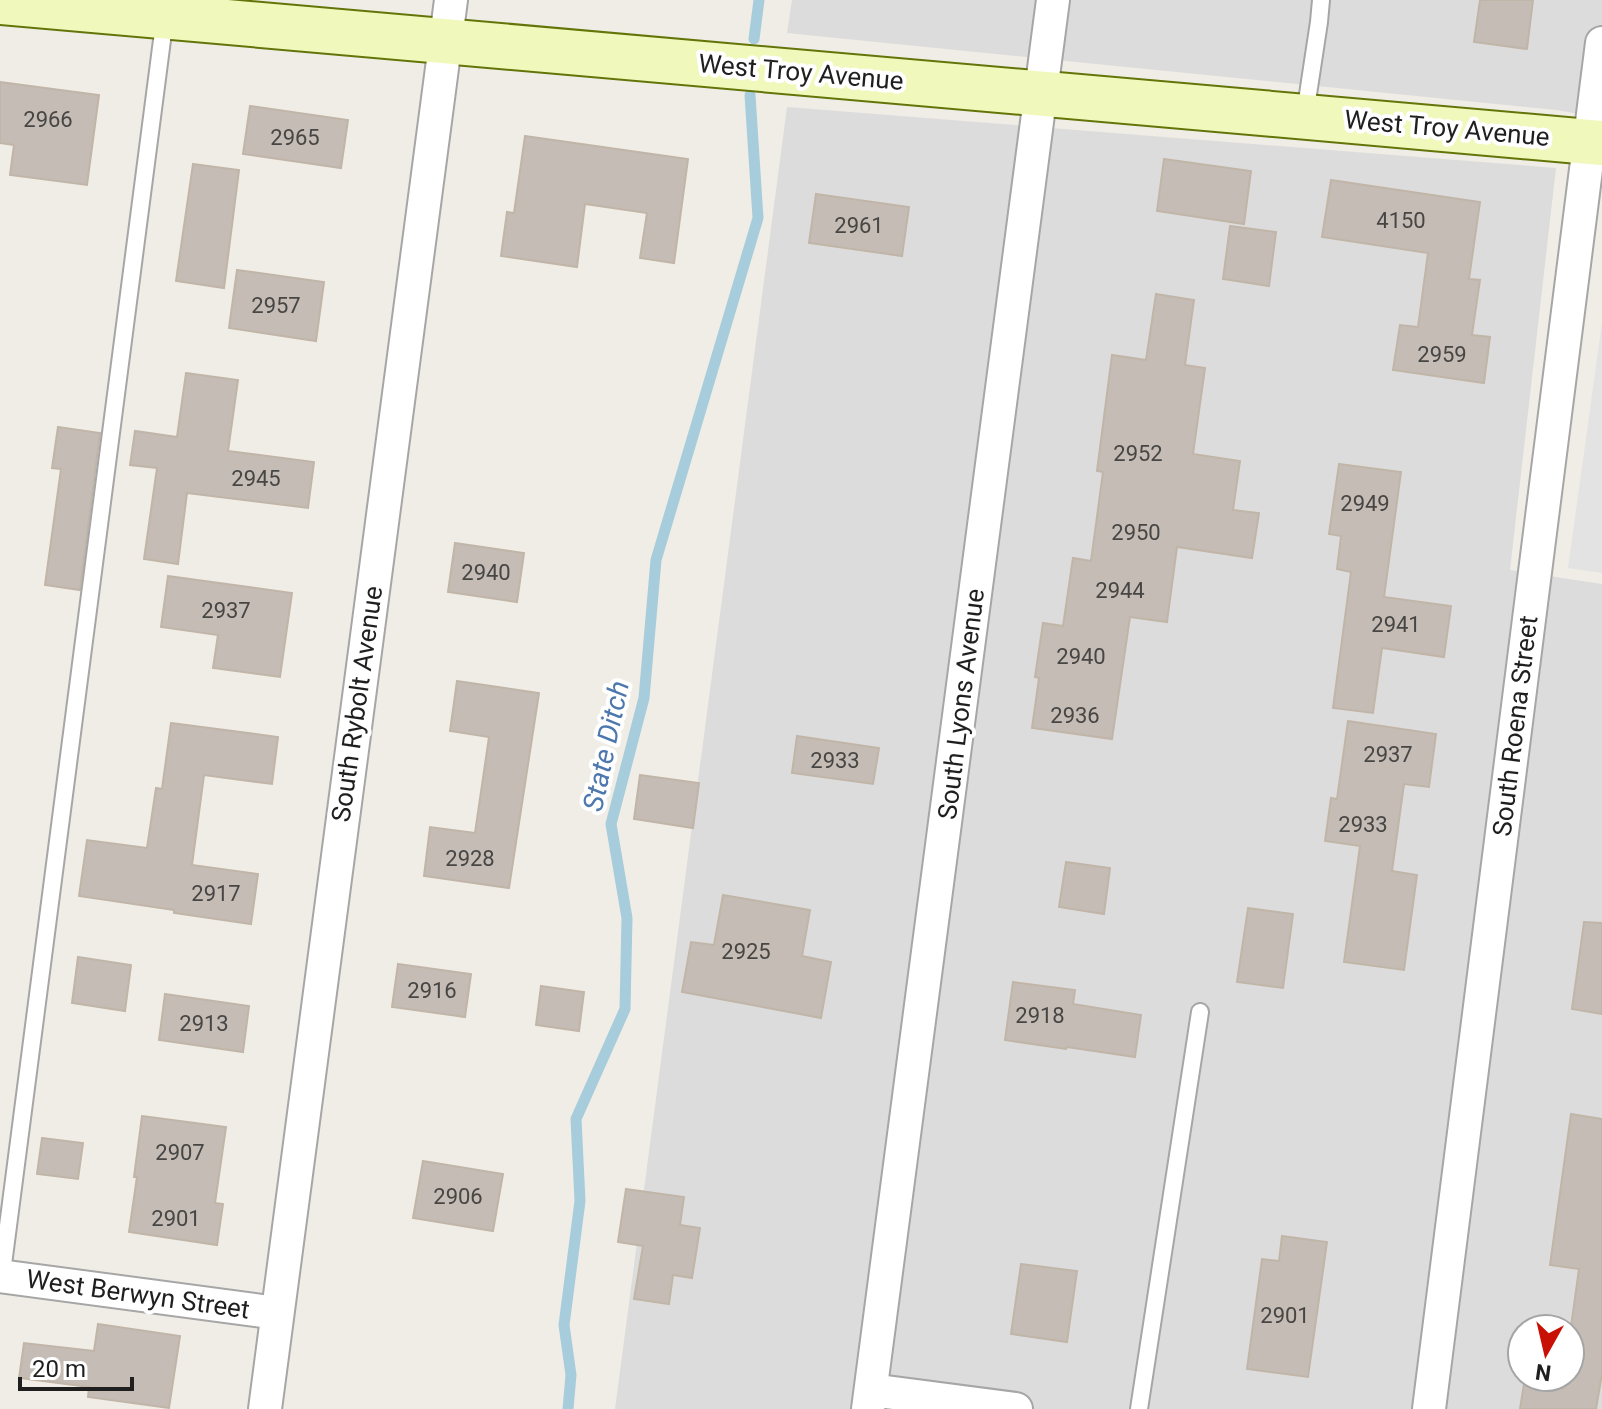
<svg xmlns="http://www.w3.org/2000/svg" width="1602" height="1409" viewBox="0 0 1602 1409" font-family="Roboto,sans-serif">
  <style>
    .residential { fill: #dddcdc; fill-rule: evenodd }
    .parking { fill: #e3e3e3 }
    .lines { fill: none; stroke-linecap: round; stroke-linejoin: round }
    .stream { stroke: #a7cddc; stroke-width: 11 }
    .building { fill: #c4bcb5; stroke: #c1b5a8; stroke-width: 2 }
    .lane-casing { stroke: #a6a6a6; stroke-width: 20 }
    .street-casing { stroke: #a6a6a6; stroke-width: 36 }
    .secondary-casing { stroke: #637508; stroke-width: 48 }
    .lane { stroke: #fff; stroke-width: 16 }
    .street { stroke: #fff; stroke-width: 32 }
    .secondary { stroke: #f1f8bb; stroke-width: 44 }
    .labels { text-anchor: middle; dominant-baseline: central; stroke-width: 8; stroke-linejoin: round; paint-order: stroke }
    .number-label { font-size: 22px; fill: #484644 }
    .street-label { font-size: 26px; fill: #1f1f1f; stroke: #fff }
    .water-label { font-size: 28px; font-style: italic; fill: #4d78ad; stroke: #fff }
  </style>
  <rect width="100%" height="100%" fill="#f0ede6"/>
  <g class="residential">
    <polygon points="792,0 1602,0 1602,118 1556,110 787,33"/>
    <path d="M787,107L1556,168L1510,570L1602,584V1409H615ZM1522,1329H1570V1377H1522Z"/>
  </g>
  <polygon class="parking" points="1602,323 1602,573 1568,568"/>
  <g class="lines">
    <g class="stream">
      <polyline points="754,39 759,0"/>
      <polyline points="568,1409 571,1375 564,1325 580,1201 576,1119 625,1009 627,918 611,824 644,698 656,560 758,218 750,95"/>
    </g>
  </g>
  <g class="building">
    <polygon points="1480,0 1533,0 1527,49 1474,42"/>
    <polygon points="0,82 99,95 87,185 10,175 14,145 0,143"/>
    <polygon points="250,106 348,120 341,168 243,154"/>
    <polygon points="525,136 688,159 674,263 640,258 647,213 585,204 577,267 501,256 507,212 514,213"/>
    <polygon points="1164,159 1251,171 1244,224 1157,211"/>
    <polygon points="193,164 239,170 224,288 176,281"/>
    <polygon points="1331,180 1480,202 1469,279 1480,280 1472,335 1490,337 1484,383 1393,370 1400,325 1418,327 1428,253 1322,237"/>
    <polygon points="816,194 909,207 902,256 809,243"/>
    <polygon points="1230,226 1276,232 1269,286 1223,279"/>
    <polygon points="237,270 324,282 316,341 229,328"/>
    <polygon points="1156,294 1194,300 1185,365 1205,368 1193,454 1240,461 1233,510 1259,513 1252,558 1177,547 1167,622 1130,617 1112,739 1032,728 1039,678 1035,677 1043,623 1063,626 1073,558 1091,561 1103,472 1097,471 1112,355 1146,360"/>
    <polygon points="186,373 238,380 228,451 314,462 308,508 187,493 178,564 144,559 157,468 130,465 135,431 177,437"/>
    <polygon points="58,427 100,433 80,590 45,585 61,469 52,468"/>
    <polygon points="1339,464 1401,472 1384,597 1451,606 1444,657 1382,648 1373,713 1333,708 1351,572 1337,569 1341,536 1329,534"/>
    <polygon points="455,543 524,553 517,602 448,592"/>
    <polygon points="168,576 292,593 280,677 213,668 218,635 161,627"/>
    <polygon points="457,681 539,693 509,888 424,876 430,827 475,833 489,737 450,731"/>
    <polygon points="1348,721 1436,734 1429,787 1404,784 1392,871 1417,875 1404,970 1344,962 1360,846 1325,841 1331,798 1337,799"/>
    <polygon points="171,723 278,737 272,784 204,775 192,865 258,874 251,924 174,913 174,910 79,896 87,840 147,848 156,788 162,789"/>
    <polygon points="797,736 879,748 873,784 792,773"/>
    <polygon points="640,775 699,783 693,828 634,819"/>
    <polygon points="1066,862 1110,868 1104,914 1059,907"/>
    <polygon points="723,895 810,910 802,956 831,962 821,1018 682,992 691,942 714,945"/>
    <polygon points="1248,908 1293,914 1283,988 1237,982"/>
    <polygon points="1584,922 1602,923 1602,1014 1572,1009"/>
    <polygon points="78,957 131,965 125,1011 72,1003"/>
    <polygon points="398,964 471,974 465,1017 392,1007"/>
    <polygon points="1013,982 1075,990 1073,1004 1141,1015 1135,1057 1067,1047 1066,1049 1005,1040"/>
    <polygon points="541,986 584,992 579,1031 536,1025"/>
    <polygon points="165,994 249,1006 243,1052 159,1040"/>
    <polygon points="1571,1114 1602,1119 1602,1374 1596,1409 1520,1409 1525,1377 1570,1377 1570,1334 1579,1269 1550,1265"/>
    <polygon points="142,1116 226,1127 215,1203 223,1204 217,1245 129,1232 137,1177 134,1177"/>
    <polygon points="42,1138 83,1143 78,1179 37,1174"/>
    <polygon points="423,1161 503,1174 493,1231 413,1218"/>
    <polygon points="626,1189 684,1197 680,1225 700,1228 692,1278 673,1275 669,1304 634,1299 643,1246 618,1242"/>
    <polygon points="1282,1236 1327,1242 1308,1377 1247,1369 1262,1259 1279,1261"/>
    <polygon points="1021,1264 1077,1271 1067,1342 1011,1334"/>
    <polygon points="98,1324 180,1336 169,1408 88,1397 89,1387 19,1378 24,1343 94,1351"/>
  </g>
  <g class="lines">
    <defs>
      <g id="lane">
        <polyline points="1305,114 1319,22 1321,0"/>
        <polyline points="1,1280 165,17"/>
        <polyline points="1139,1409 1200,1012"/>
      </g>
      <g id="street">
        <polyline points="0,1276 277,1313"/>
        <polyline points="871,1390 1016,1409"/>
        <polyline points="265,1409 451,0"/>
        <polyline points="868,1409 1053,0"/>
        <polyline points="1429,1409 1602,43"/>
      </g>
      <polyline id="secondary" points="0,2 1602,143"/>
    </defs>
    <use href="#lane" class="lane-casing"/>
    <use href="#street" class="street-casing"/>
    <use href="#secondary" class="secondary-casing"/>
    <use href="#lane" class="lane"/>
    <use href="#street" class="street"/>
    <use href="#secondary" class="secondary"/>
  </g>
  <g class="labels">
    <g class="number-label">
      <text x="48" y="119">2966</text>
      <text x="295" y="137">2965</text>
      <text x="1401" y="220">4150</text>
      <text x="859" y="225">2961</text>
      <text x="276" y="305">2957</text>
      <text x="1442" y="354">2959</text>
      <text x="1138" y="453">2952</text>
      <text x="256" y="478">2945</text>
      <text x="1365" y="503">2949</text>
      <text x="1136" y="532">2950</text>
      <text x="486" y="572">2940</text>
      <text x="1120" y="590">2944</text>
      <text x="226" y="610">2937</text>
      <text x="1396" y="624">2941</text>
      <text x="1081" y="656">2940</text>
      <text x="1075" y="715">2936</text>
      <text x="1388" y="754">2937</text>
      <text x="835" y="760">2933</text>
      <text x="1363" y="824">2933</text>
      <text x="470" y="858">2928</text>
      <text x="216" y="893">2917</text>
      <text x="746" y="951">2925</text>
      <text x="432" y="990">2916</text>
      <text x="1040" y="1015">2918</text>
      <text x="204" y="1023">2913</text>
      <text x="180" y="1152">2907</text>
      <text x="458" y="1196">2906</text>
      <text x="176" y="1218">2901</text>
      <text x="1285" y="1315">2901</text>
    </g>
    <g class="street-label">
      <text transform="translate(801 72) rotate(5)">West Troy Avenue</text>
      <text transform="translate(1447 128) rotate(5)">West Troy Avenue</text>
      <text transform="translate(357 704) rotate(-82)">South Rybolt Avenue</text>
      <text transform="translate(961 704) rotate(-83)">South Lyons Avenue</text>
      <text transform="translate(1515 726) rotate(-83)">South Roena Street</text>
      <text transform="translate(138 1294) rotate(8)">West Berwyn Street</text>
    </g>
    <g class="water-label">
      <text transform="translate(606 746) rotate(-78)">State Ditch</text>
    </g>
  </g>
  <g transform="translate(1546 1353) rotate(188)"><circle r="38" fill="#ffffff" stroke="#a5a5a5" stroke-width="2"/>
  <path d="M0-6L14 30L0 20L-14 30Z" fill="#c91005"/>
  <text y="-12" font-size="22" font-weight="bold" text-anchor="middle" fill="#1f1f1f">N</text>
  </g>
  <path d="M20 1377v12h112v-12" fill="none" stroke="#1f1f1f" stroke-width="4"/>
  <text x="32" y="1377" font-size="24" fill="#1f1f1f" stroke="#ffffff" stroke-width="6" paint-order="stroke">20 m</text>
</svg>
